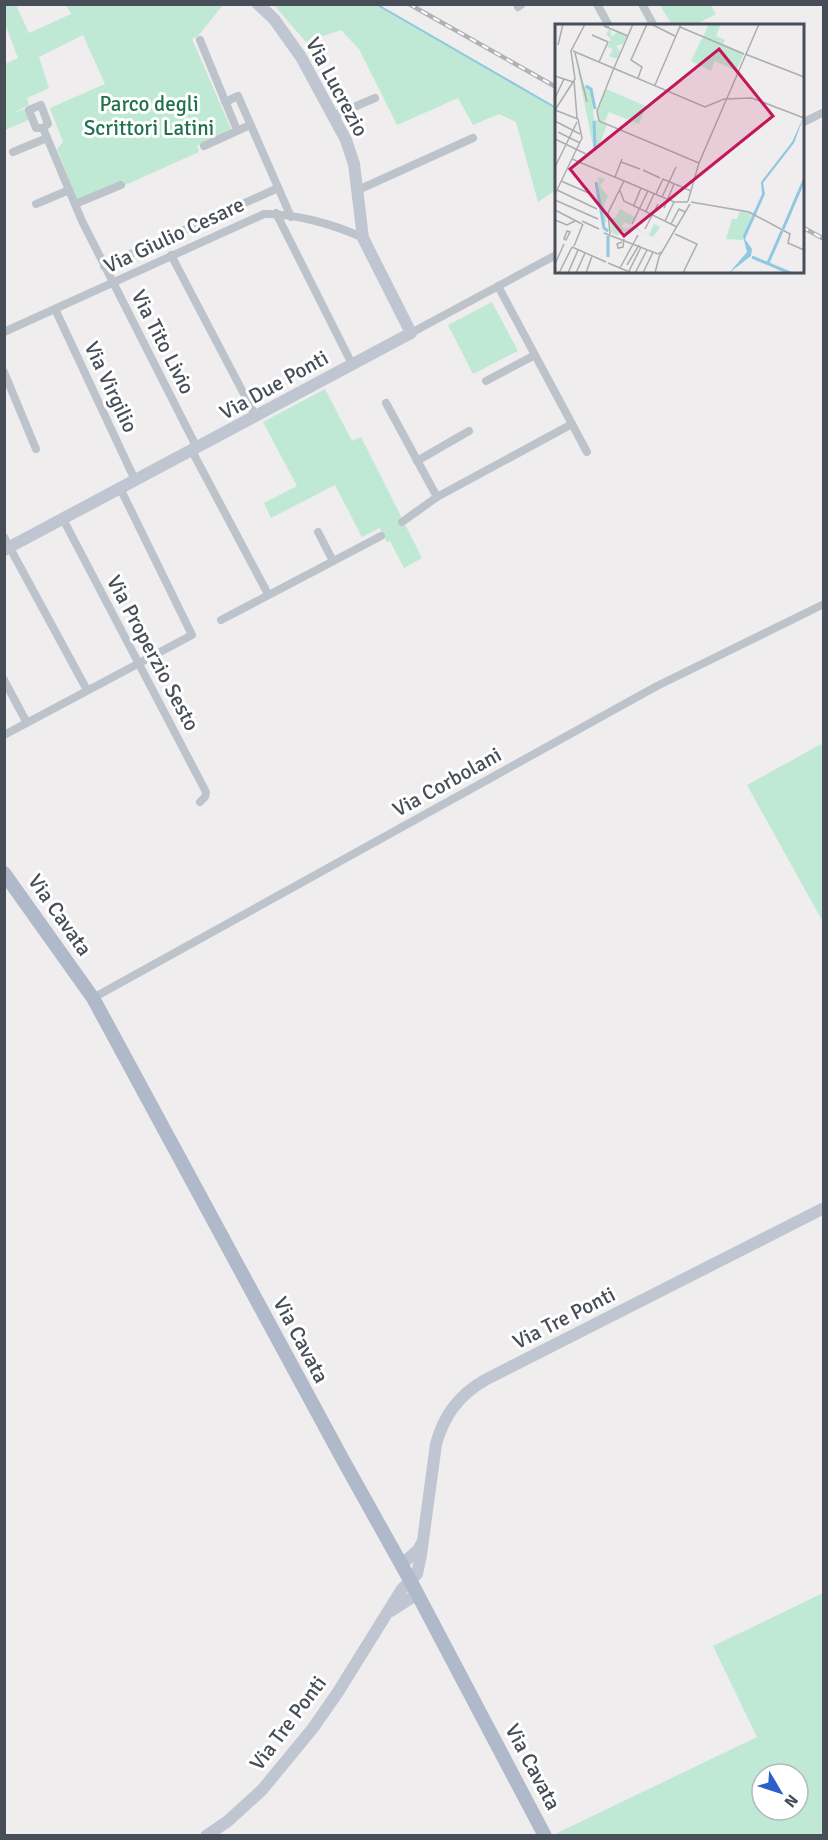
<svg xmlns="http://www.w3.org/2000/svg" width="828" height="1840" viewBox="0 0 828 1840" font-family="Signika,sans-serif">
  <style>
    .green { fill: #bfe9d4; fill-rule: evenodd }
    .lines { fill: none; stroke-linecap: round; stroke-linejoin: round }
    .stream { stroke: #90c8e2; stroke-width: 2 }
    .street { stroke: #bcc3cb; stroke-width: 8 }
    .secondary { stroke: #bfc6d2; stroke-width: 12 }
    .primary { stroke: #afb9c9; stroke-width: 14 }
    .rail-casing { stroke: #b0b2b7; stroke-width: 4.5 }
    .rail { stroke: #fff; stroke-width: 2; stroke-dasharray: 7; stroke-linecap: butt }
    .labels { text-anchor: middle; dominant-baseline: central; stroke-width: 6; stroke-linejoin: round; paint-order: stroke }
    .street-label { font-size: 21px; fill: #474e58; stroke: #fff }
    .park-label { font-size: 21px; fill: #207151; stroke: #fff }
    .inset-river { fill: none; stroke: #90c8e2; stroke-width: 3 }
    .inset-road { fill: none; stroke: #acadb1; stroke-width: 1.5 }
    .view { fill: #c2185b; fill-opacity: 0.15; stroke: #c2185b; stroke-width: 3 }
    .inset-edge { fill: none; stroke: #474e58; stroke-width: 3 }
  </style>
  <rect width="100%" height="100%" fill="#efeded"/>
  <g class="green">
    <polygon points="5,5 16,5 29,33 71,14 66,5 223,5 198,36 192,39 231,129 197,146 199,152 125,185 123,180 77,200 57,149 63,142 50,108 105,84 83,35 39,57 49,88 27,98 29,105 13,113 28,108 31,119 5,130 5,64 18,58 5,24"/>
    <polygon points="274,5 380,5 556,107 556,190 538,202 516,122 499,114 473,125 458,98 397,125 359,49 341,30 306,42"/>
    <polygon points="660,5 712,5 711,6 716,14 695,25 672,25"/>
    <polygon points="492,302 518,351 473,374 448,325"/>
    <polygon points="325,389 352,441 361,437 422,558 404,568 390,541 387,542 380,528 362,537 335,485 271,518 264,503 297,486 263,422"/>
    <polygon points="823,743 823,922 747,785"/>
    <path d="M823,1593V1835H553L757,1737L713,1646ZM762,1774H798V1810H762Z"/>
  </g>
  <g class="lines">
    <polyline class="stream" points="376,4 556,108"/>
    <g class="street">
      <polyline points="597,4 609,26"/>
      <polyline points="642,4 654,26"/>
      <polyline points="518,7 522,4"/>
      <polyline points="200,40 237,130"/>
      <polyline points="225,102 238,96 291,217"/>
      <polyline points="333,116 375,98"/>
      <polyline points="802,123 824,112"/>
      <polyline points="43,128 36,128 29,110 41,105 48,124 43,128 82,221 197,448"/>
      <polyline points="204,146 250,125"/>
      <polyline points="13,152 47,138"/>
      <polyline points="358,190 473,138"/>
      <polyline points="36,204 69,190"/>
      <polyline points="75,204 121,185"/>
      <polyline points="276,213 352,364"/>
      <polyline points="171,255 256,417"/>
      <polyline points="104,266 278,188"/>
      <polyline points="498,286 587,452"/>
      <polyline points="55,309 135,480"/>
      <path d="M4,332L264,214C293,213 337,225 363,238"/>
      <polyline points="411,333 556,255"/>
      <polyline points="4,372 36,449"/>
      <polyline points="486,381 535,355"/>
      <polyline points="386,403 437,497"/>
      <polyline points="192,451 268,594"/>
      <polyline points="417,461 469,431"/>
      <polyline points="63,519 206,792 205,797 200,802"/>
      <polyline points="402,522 437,497 572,424"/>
      <polyline points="318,532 333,561"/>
      <polyline points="4,537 87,690"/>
      <polyline points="221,620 381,536"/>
      <polyline points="4,680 27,723"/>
      <polyline points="4,735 192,635 120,488"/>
      <polyline points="93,998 657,686 824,604"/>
    </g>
    <g class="secondary">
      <polyline points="4,550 411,333 363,238 354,164 346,140 301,57 274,19 258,4"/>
      <polyline points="402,1564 418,1550 422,1543"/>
      <polyline points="391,1611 417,1594"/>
      <path d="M206,1836L228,1821L262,1790L313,1728L338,1692L402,1589L417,1574L421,1555L436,1444C444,1415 459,1395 485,1380L824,1208"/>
    </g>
    <polyline class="primary" points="4,873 93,998 343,1460 410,1580 545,1836"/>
    <defs>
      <g id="rail">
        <polyline points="409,4 556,87"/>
        <polyline points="802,227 824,239"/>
      </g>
    </defs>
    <use href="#rail" class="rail-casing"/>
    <use href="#rail" class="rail"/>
  </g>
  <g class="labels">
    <g class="street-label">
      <text transform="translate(337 87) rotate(62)">Via Lucrezio</text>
      <text transform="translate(174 235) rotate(-25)">Via Giulio Cesare</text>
      <text transform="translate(163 342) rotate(63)">Via Tito Livio</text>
      <text transform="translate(274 385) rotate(-29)">Via Due Ponti</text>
      <text transform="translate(111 387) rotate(65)">Via Virgilio</text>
      <text transform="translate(153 653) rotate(62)">Via Properzio Sesto</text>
      <text transform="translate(447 782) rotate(-29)">Via Corbolani</text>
      <text transform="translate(60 915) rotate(55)">Via Cavata</text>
      <text transform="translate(564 1318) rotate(-27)">Via Tre Ponti</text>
      <text transform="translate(301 1340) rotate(62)">Via Cavata</text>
      <text transform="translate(288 1723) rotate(-53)">Via Tre Ponti</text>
      <text transform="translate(533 1767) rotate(62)">Via Cavata</text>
    </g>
    <g class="park-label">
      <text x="149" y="104">Parco degli<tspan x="149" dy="24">Scrittori Latini</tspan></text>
    </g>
  </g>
  <g transform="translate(555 24)">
    <rect width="249" height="249" fill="#efeded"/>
    <path d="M154,0H166L161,12L170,16L168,20L189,30L181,47L160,37L156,47L136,37ZM55,4L57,13L62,8L72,12L68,20L61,22L65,27L62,35L54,32L58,25L52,23L56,15L51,10ZM22,42L28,60L36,65L39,95L43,97L42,88L51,65L91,82L84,100L54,88L50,97H44L52,101L43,124L38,122ZM43,153L50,155L45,162L53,172L49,182L52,198L47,199ZM65,185L80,193L75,201L69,198L67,203L71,205L77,202L94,211L99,200L105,203L98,213L79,204L68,215L70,207L66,206L63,212L56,208L55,194H60ZM185,187L197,190L188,216L171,215L177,195H182Z" fill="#bfe9d4"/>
    <path d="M249,92L239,119L208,159L210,170L190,215L197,225L196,232L174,249L192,228L188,212L207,170L206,158L237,118Z" fill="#90c8e2"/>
    <path class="inset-river" d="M31,62L36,65L40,85M39,97L40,124M41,158L49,204L53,207M228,205L249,156M53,212V233M197,233L235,249M213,239L227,207"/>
    <path class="inset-road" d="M96,0L120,12M54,3L49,2L73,12M125,3L189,30M37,11L53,18L44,38M3,21L8,0M18,27L150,83L169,75L197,74L249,94M20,29L32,78M190,30L249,53M59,44L42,87L44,97L144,139M59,44L78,0M0,52L18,58M83,54L87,43L76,36L92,0M19,56L22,94M100,61L126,0M0,74L9,55M0,86L20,55L16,27L30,0M0,97L25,110M3,108L25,119M0,115L31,130M17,135L119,178H133M66,138L85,145M0,143L22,98M88,146L105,154M60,153L67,135M6,157L36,170M2,166L42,185M65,167L69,177L122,203M0,170L27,114L23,95L0,86M101,170L108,155L136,167M107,173L121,143M0,176L43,195M133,177L144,139L204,0M136,178L194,188L235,210L233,219L249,226M79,181L86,164M109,184L119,160M0,186L27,200M91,187L99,170M0,196L12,201L20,197M27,197L44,205M110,197L119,178M77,200L93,167M116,200L124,185L130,188M90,205L103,180M12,207L15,208L11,216L9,215ZM49,209L103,230L106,228M55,210L53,189L69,157M120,210L142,220L128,249M67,218L62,220L63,224L68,223L69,215M19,222L28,200M17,223L51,238M53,239L77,249M0,240L9,220M72,241L84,221M65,244L83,211M74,247L86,223M4,249L17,223M13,249L23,226M21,249L30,229M31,249L37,232M80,249L92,226M88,249L98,228M100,249L104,233L135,180"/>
    <path class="view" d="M164,25L218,92L69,212L15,145Z"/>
    <rect width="249" height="249" class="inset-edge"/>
  </g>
  <rect width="828" height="1840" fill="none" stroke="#474e58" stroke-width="12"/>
  <g transform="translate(780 1792) rotate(129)"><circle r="28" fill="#ffffff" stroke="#b5b8bc" stroke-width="1.5"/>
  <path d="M0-4.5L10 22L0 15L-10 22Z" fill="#2b60cb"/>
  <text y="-9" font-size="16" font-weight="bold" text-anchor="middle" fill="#474e58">N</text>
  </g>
</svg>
